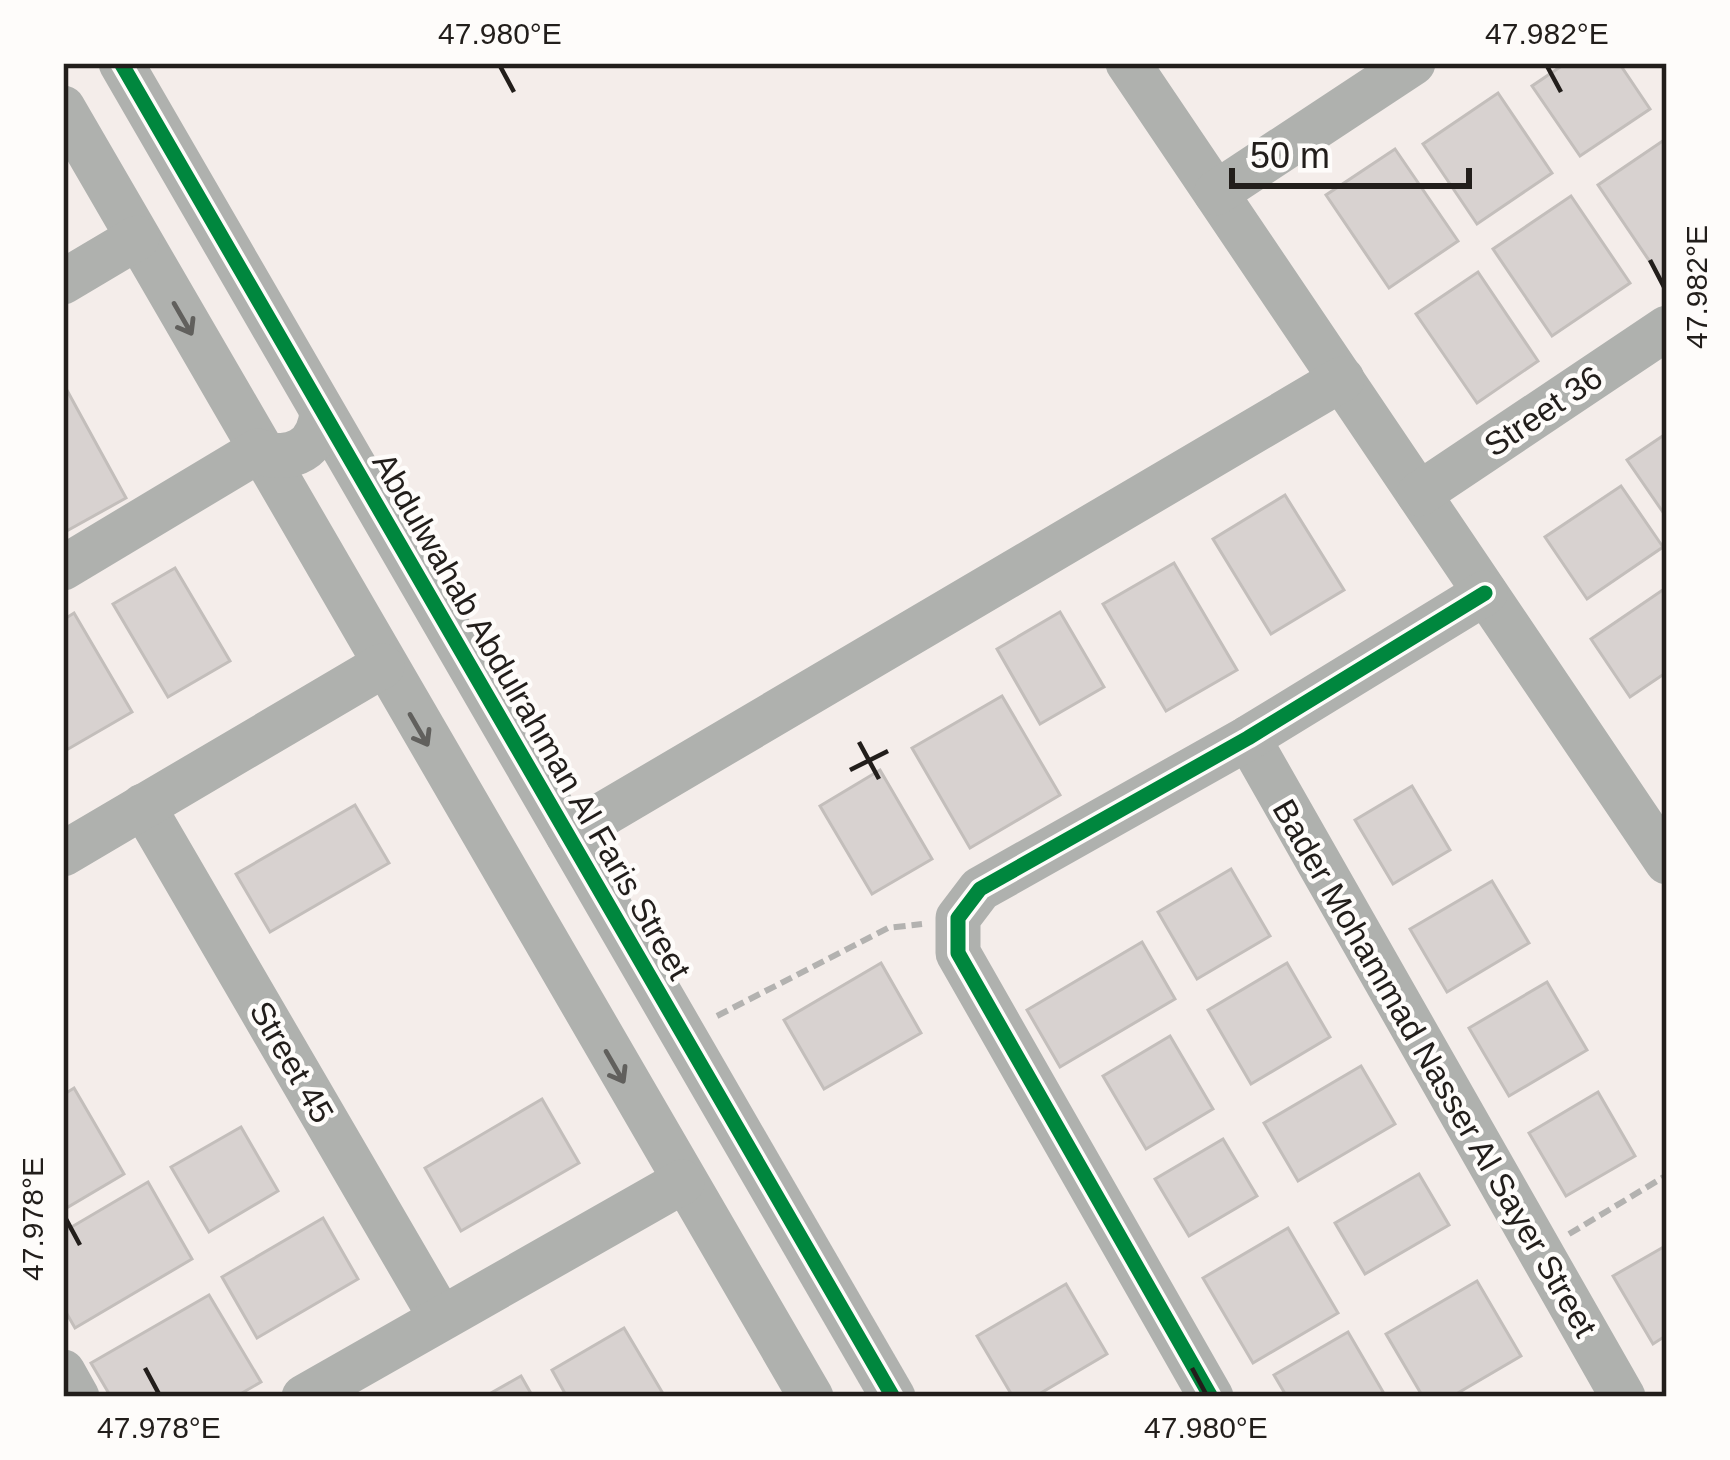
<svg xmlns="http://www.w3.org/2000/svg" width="1730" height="1460" viewBox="0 0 1730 1460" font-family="Arial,sans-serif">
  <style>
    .building { fill: #d8d2d0; stroke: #c3bebb; stroke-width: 3 }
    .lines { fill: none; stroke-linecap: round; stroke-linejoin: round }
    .path { stroke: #b3b2b0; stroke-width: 6; stroke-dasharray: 12 6; stroke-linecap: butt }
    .minor { stroke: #afb1ae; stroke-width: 45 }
    .cycleway-casing { stroke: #fefcfa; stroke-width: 22 }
    .cycleway { stroke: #00873e; stroke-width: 15 }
    .oneway { stroke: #61605d }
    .ticks { fill: none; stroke: #221e1b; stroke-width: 4.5 }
    .labels { text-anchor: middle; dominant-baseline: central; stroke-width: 9; stroke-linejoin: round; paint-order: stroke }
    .street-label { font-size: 33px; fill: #221e1b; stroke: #fefcfa }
    .neatline { fill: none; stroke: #221e1b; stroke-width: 4.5 }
    .ticks-label { font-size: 30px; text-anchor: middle; fill: #221e1b }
  </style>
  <rect width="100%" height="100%" fill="#f4edea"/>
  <g class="building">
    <polygon points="1566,63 1619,63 1650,109 1580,156 1532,86"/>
    <polygon points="1498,93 1552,173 1477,224 1423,144"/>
    <polygon points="1667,138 1667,287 1598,185"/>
    <polygon points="1395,149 1458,241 1389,288 1326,195"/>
    <polygon points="1571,196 1630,283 1552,336 1493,249"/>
    <polygon points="1478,272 1538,361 1477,403 1416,314"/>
    <polygon points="63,383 126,498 63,533"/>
    <polygon points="1667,433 1667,518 1627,460"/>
    <polygon points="1621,486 1663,547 1587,599 1545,537"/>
    <polygon points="1285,495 1344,590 1271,634 1213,539"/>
    <polygon points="1174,563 1237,670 1166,711 1103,604"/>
    <polygon points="175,568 230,661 168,697 113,604"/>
    <polygon points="1667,587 1667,672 1630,697 1591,639"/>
    <polygon points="1060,612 1104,687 1040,724 997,649"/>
    <polygon points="74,613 132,712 63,752 63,620"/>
    <polygon points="1002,696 1060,795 970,848 912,748"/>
    <polygon points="880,770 932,859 872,894 820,806"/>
    <polygon points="1412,786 1450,850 1393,884 1355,820"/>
    <polygon points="355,805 389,863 270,932 236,874"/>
    <polygon points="1231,869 1270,936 1197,979 1158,912"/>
    <polygon points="1492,881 1529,943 1447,992 1410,929"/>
    <polygon points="1142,942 1175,999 1060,1067 1027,1010"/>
    <polygon points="881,963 921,1033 824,1089 784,1020"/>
    <polygon points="1287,963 1330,1037 1251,1084 1208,1010"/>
    <polygon points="1547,982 1587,1050 1509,1096 1469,1028"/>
    <polygon points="1170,1036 1213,1109 1146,1149 1103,1076"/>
    <polygon points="1361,1066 1395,1124 1298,1181 1264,1123"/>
    <polygon points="74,1088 124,1174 63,1210 63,1095"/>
    <polygon points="1598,1092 1635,1156 1566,1196 1529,1133"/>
    <polygon points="542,1099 579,1163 461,1231 425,1168"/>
    <polygon points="241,1127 278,1191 209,1232 171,1167"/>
    <polygon points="1223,1139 1257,1196 1189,1236 1155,1179"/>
    <polygon points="1419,1174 1449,1225 1365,1274 1335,1223"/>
    <polygon points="148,1182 192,1259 75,1328 63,1307 63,1232"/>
    <polygon points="323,1218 358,1279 257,1338 222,1277"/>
    <polygon points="1288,1228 1338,1313 1253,1363 1203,1278"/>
    <polygon points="1667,1245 1667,1335 1653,1344 1613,1276"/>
    <polygon points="1477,1281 1521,1356 1451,1397 1423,1397 1386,1334"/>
    <polygon points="1066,1284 1107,1354 1034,1397 1013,1397 977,1336"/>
    <polygon points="209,1295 261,1382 235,1397 111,1397 91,1363"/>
    <polygon points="624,1328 665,1397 567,1397 552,1370"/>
    <polygon points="1348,1332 1386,1397 1287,1397 1274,1375"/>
    <polygon points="521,1376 533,1397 484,1397"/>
  </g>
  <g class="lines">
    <g class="path">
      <polyline points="717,1016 888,928 922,924"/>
      <polyline points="1569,1234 1667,1175"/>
    </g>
    <g class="minor">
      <polyline points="121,63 893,1397"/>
      <polyline points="1128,63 1667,862"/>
      <polyline points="63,108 811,1397"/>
      <polyline points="1216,193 1413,63"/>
      <polyline points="63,282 137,238"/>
      <polyline points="1419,494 1667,328"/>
      <path d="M63,568L258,451C292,464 319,448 322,412"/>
      <polyline points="1248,738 1623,1397"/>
      <polyline points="143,806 441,1318"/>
      <polyline points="568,835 1342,379"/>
      <polyline points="63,854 382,666"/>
      <polyline points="63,1372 77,1397"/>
      <polyline points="304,1397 682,1182"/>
      <polyline points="1211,1397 958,953 958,918 980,889 1248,738 1485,593"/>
    </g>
    <defs>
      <g id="cycleway">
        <polyline points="121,63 893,1397"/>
        <polyline points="1211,1397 958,953 958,918 980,889 1248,738 1485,593"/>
      </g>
    </defs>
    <use href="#cycleway" class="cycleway-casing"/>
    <use href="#cycleway" class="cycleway"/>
  </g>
  <defs><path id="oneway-shaft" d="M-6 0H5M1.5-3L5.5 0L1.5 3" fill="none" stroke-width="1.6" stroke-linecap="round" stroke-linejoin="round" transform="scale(3)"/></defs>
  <g class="oneway">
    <use href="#oneway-shaft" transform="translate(183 319) rotate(60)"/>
    <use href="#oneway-shaft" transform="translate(419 730) rotate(60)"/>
    <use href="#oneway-shaft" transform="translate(615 1067) rotate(60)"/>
  </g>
  <path class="ticks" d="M500,66L514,92M1547,66L1561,92M1650,260L1664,287M859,742L879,779M850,770L888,751M66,1219L80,1245M145,1368L159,1394M1192,1368L1206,1394"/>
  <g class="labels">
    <g class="street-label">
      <text transform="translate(1543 411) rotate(-34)">Street 36</text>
      <text transform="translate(532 716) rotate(60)">Abdulwahab Abdulrahman Al Faris Street</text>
      <text transform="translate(292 1062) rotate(60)">Street 45</text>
      <text transform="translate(1435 1068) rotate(60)">Bader Mohammad Nasser Al Sayer Street</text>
    </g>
  </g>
  <rect width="1730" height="1460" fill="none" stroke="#fefcfa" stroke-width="132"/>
  <path d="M1232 168v18h237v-18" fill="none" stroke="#221e1b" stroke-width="6"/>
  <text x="1250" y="168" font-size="36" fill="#221e1b" stroke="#fefcfa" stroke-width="9" paint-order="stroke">50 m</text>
  <rect x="66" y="66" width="1598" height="1328" class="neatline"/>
  <g class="ticks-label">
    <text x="500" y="44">47.980°E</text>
    <text x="1547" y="44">47.982°E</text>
    <text transform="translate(1697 287) rotate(-90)" y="10">47.982°E</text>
    <text transform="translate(33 1219) rotate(-90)" y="10">47.978°E</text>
    <text x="159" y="1438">47.978°E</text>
    <text x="1206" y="1438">47.980°E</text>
  </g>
</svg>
